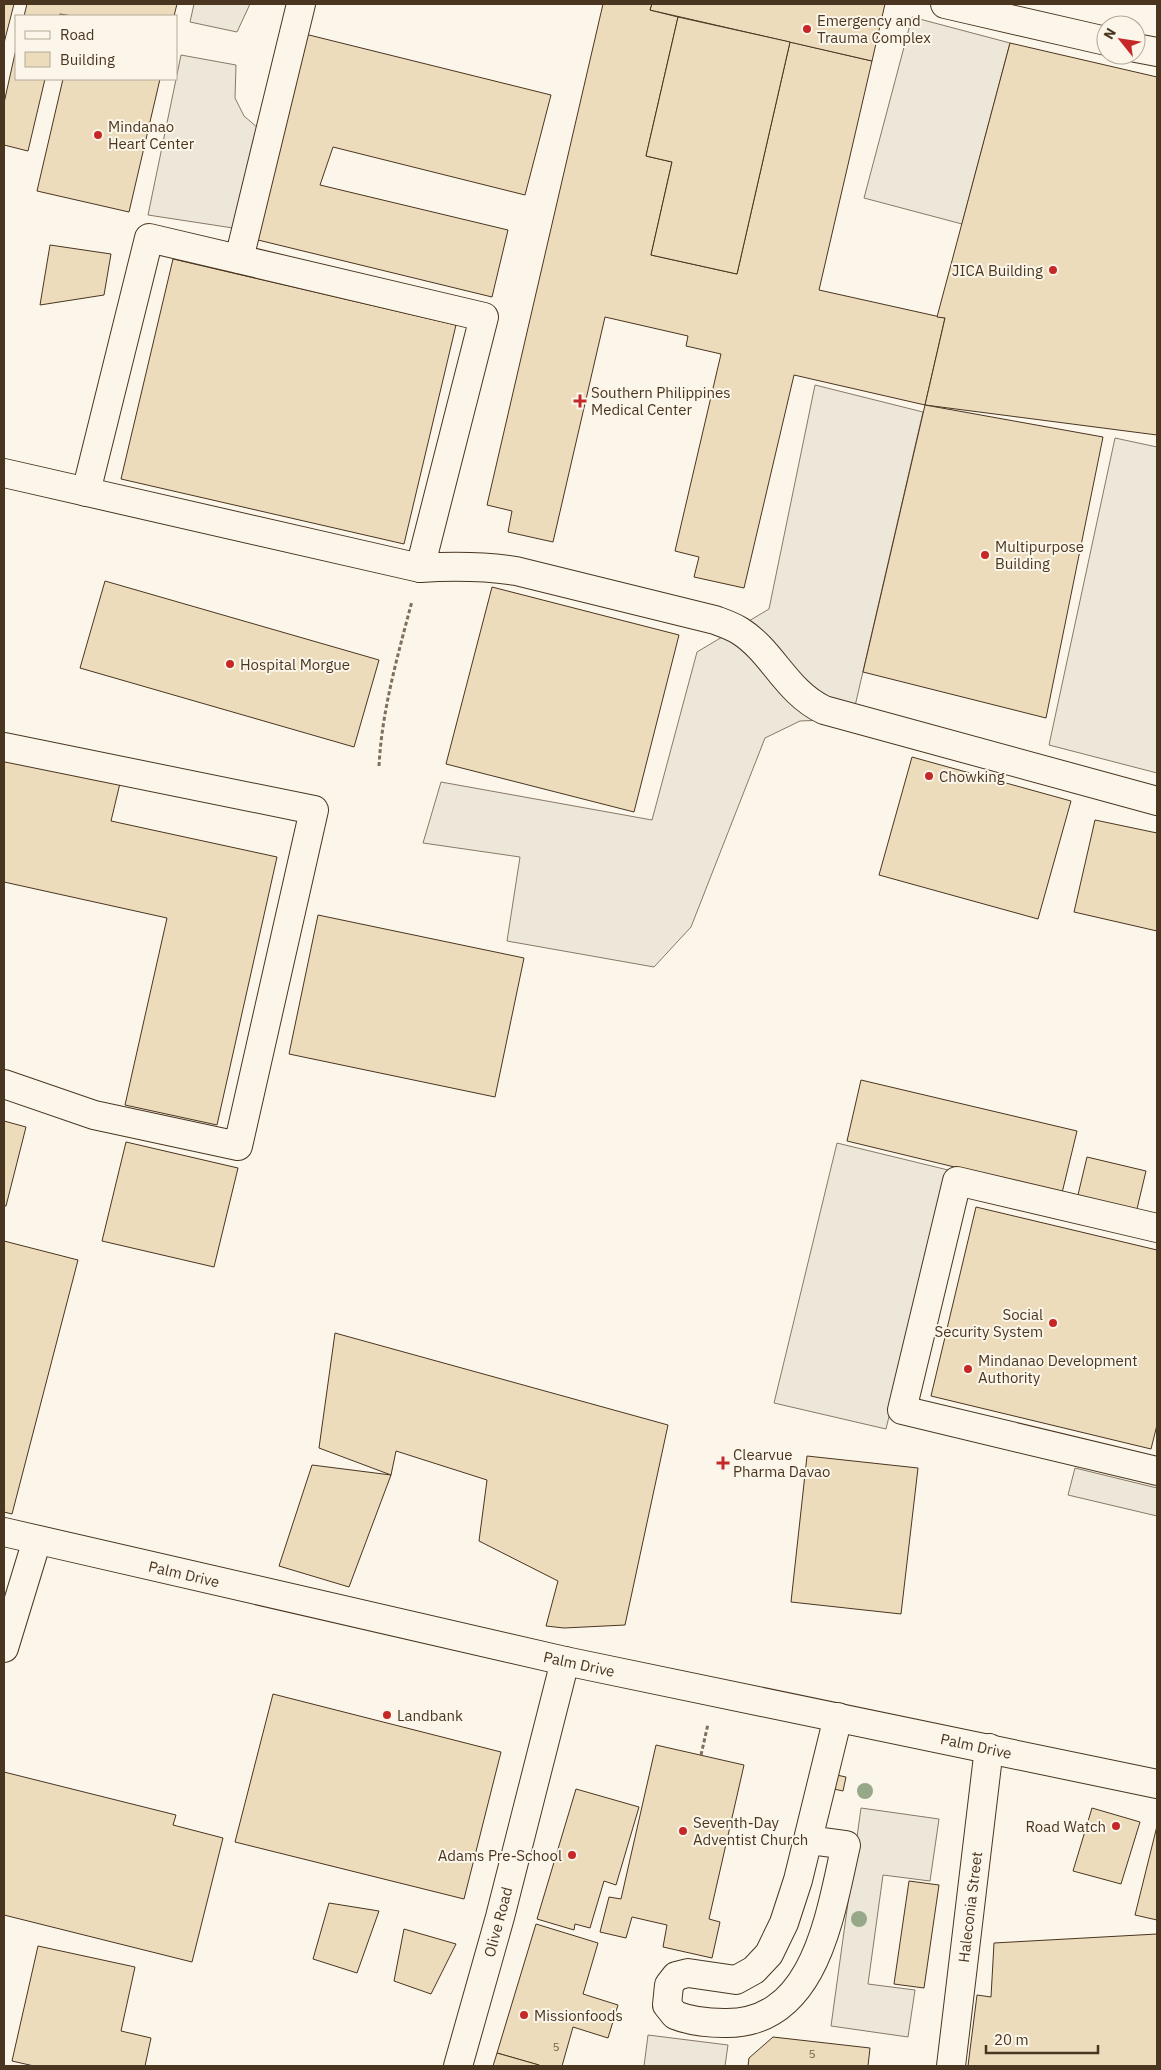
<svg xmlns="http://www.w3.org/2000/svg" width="1161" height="2070" viewBox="0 0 1161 2070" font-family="'IBM Plex Sans',sans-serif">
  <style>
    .parking { fill: #ede7d9; stroke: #887966 }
    .building { fill: #ecdcbc; stroke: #4a3520 }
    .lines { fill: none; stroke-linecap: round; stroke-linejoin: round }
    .minor-casing { stroke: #4a3520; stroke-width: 30 }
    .path { stroke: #7f6f5c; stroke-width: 3; stroke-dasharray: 4 2.5; stroke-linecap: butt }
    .minor { stroke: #fbf6e9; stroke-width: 28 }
    .tree { fill: #96a887 }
    .poi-dot { fill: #c62828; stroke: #fbf6e9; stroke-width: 2 }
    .labels { text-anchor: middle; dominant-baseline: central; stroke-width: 4; stroke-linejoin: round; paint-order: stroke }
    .number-label { font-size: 12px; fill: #725f47 }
    .poi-label { font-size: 15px; fill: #4a3520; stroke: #fbf6e9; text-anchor: start }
    .street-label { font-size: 15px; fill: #4a3520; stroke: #fbf6e9 }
  </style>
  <rect width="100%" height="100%" fill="#fbf6e9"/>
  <g class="parking">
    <polygon points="194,4 250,4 237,32 190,22"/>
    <polygon points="912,17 1010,43 962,224 864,198"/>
    <polygon points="181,55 236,65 235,98 244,116 258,128 233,228 148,215"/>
    <polygon points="815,385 923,412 852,719 800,721 765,738 691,927 654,967 507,941 520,857 423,843 441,782 652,820 697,652 769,609"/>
    <polygon points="1115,438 1157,447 1157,773 1049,745"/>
    <polygon points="837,1143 948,1170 886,1429 774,1403"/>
    <polygon points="1075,1468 1157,1488 1157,1516 1068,1495"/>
    <polygon points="861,1808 939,1819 930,1881 883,1875 868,1984 915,1990 908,2037 831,2026"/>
    <polygon points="648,2035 728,2045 725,2066 644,2066"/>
  </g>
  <g class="building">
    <polygon points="4,4 14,4 4,43"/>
    <polygon points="27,4 177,4 174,16 73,16 60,14 59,16 24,16"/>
    <polygon points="603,4 652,4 650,10 678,17 646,156 672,162 651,255 737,274 790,42 872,61 819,290 945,318 925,405 794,375 744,588 694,577 699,557 675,551 721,354 686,346 688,336 605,317 553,542 508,532 512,511 487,505"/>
    <polygon points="652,4 885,4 872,61 650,10"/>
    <polygon points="678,17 790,42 737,274 651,255 672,162 646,156"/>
    <polygon points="305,34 551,95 525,195 333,147 320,185 508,230 492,297 258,240"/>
    <polygon points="1010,43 1157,77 1157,435 925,405 945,318 937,317"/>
    <polygon points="16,49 16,79 45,79 28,151 4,145 4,103"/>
    <polygon points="63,79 160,79 129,212 37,191"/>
    <polygon points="50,245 111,254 104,295 40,305"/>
    <polygon points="173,259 456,325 404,544 121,479"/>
    <polygon points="925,405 1103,437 1046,718 863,672"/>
    <polygon points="105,581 379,660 354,747 80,668"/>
    <polygon points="492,587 679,635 634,812 446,764"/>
    <polygon points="4,753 121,779 111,821 277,857 217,1125 125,1105 167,918 4,882"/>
    <polygon points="912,757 1071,801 1038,919 879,875"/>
    <polygon points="1095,820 1157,833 1157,931 1074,912"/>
    <polygon points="318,915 524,958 495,1097 289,1054"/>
    <polygon points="861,1080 1077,1131 1062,1193 847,1141"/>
    <polygon points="4,1121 26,1127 6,1206 4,1206"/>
    <polygon points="126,1142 238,1168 214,1267 102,1241"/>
    <polygon points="1087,1157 1146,1171 1136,1213 1077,1199"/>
    <polygon points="976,1207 1157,1250 1157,1425 1151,1449 931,1396"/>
    <polygon points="4,1241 78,1260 12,1514 4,1512"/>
    <polygon points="335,1333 668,1425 625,1625 564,1628 546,1626 558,1581 479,1541 487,1480 396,1451 391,1475 319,1448"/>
    <polygon points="807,1456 918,1468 901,1614 791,1602"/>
    <polygon points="312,1465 391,1475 349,1587 279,1566"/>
    <polygon points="273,1694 501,1752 464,1899 235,1842"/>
    <polygon points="656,1745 744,1765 709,1919 720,1922 712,1958 663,1947 667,1925 632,1917 626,1938 600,1932 609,1897 621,1899"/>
    <polygon points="4,1772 176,1815 173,1825 223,1838 192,1962 4,1915"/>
    <polygon points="832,1774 846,1777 843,1791 829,1788"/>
    <polygon points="576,1789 639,1807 616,1885 604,1881 590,1928 575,1924 574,1930 537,1919"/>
    <polygon points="1092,1808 1140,1822 1121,1884 1073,1871"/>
    <polygon points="1157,1826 1157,1920 1135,1915"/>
    <polygon points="909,1881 939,1885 924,1988 894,1984"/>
    <polygon points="329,1903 379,1911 357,1973 313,1959"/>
    <polygon points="536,1924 598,1943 583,1994 618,2005 608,2038 573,2027 562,2066 542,2066 497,2053"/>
    <polygon points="404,1929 456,1944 431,1994 394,1981"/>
    <polygon points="1157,1934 1157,2066 968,2066 977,1995 991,1997 994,1943"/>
    <polygon points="38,1946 135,1967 121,2031 151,2038 145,2066 34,2066 12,2061"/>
    <polygon points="773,2037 870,2048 868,2066 748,2066 749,2058"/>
    <polygon points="497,2053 539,2065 539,2066 493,2066"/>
  </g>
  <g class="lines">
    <defs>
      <g id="minor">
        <polyline points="945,4 1106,41"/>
        <polyline points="1136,48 1157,52"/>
        <polyline points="239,259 301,4"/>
        <path d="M4,473L420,568C453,566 483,566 516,571L715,620C723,623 732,626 740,631C773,652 786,692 824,710L1157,801"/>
        <polyline points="86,492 149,238 484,317 420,568"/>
        <polyline points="4,747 314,810 238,1146 94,1115 4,1084"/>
        <polyline points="1157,1228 957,1181 902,1410 1157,1471"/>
        <polyline points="4,1532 565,1661 1157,1784"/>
        <polyline points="4,1648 37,1540"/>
        <path d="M809,1840L846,1845C830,1914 816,2025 724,2023C708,2023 690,2021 675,2015L667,2005L669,1985L676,1976L688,1973L736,1980L754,1970L769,1954L784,1923L798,1880L838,1717"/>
        <polyline points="458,2066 500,1917 565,1661"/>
        <polyline points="951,2066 989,1748"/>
      </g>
    </defs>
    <use href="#minor" class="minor-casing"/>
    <g class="path">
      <path d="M379,766C382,709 398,655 412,601"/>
      <polyline points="701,1755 708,1724"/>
    </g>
    <use href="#minor" class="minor"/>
  </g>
  <g class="tree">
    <circle cx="865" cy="1791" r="8"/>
    <circle cx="859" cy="1919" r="8"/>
  </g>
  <g class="poi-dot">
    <circle cx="807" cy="29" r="5"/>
    <circle cx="98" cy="135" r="5"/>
    <circle cx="1053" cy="270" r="5"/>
    <path d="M577.5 393.5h5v5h5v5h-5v5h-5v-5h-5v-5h5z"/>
    <circle cx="985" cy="555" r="5"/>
    <circle cx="230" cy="664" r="5"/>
    <circle cx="929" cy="776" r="5"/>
    <circle cx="1053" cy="1323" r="5"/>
    <circle cx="968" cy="1369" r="5"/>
    <path d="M720.5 1455.5h5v5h5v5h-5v5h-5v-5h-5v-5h5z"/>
    <circle cx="387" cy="1715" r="5"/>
    <circle cx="1116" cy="1826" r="5"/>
    <circle cx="683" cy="1831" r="5"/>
    <circle cx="572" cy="1855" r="5"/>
    <circle cx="524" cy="2015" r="5"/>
  </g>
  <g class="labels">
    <g class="number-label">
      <text x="556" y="2046">5</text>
      <text x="812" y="2053">5</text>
    </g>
    <g class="poi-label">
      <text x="817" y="20">Emergency and<tspan x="817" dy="17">Trauma Complex</tspan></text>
      <text x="108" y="126">Mindanao<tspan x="108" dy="17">Heart Center</tspan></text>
      <text x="1043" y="270" text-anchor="end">JICA Building</text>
      <text x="591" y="392">Southern Philippines<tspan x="591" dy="17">Medical Center</tspan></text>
      <text x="995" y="546">Multipurpose<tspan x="995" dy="17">Building</tspan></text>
      <text x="240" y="664">Hospital Morgue</text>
      <text x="939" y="776">Chowking</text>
      <text x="1043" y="1314" text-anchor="end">Social<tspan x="1043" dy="17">Security System</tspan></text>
      <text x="978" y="1360">Mindanao Development<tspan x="978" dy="17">Authority</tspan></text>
      <text x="733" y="1454">Clearvue<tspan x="733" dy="17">Pharma Davao</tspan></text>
      <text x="397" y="1715">Landbank</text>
      <text x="693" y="1822">Seventh-Day<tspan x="693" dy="17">Adventist Church</tspan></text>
      <text x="1106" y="1826" text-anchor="end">Road Watch</text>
      <text x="562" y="1855" text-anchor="end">Adams Pre-School</text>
      <text x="534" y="2015">Missionfoods</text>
    </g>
    <g class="street-label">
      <text transform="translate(184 1574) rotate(13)">Palm Drive</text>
      <text transform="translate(579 1664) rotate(12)">Palm Drive</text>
      <text transform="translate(976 1746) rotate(12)">Palm Drive</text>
      <text transform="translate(970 1907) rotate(-83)">Haleconia Street</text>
      <text transform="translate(498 1922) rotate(-75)">Olive Road</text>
    </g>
  </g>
  <rect width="1161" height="2070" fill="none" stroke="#4a3520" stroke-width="10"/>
  <rect x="15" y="15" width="162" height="65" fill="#fbf6e9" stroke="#b4a999"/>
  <rect x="25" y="31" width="25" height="8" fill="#fbf6e9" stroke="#b4a999"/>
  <text x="60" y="40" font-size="15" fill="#4a3520">Road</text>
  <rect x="25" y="52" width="25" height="15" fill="#ecdcbc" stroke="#b4a999"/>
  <text x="60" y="65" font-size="15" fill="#4a3520">Building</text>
  <g transform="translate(1121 40) rotate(300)"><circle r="24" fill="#fbf6e9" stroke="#b4a999"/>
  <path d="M0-4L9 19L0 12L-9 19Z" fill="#c62828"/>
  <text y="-8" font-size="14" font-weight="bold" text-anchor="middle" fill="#4a3520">N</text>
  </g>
  <path d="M986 2045v8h112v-8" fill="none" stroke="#4a3520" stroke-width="2.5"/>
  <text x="994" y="2045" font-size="15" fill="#4a3520" stroke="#fbf6e9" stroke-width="4" paint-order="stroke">20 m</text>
</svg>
